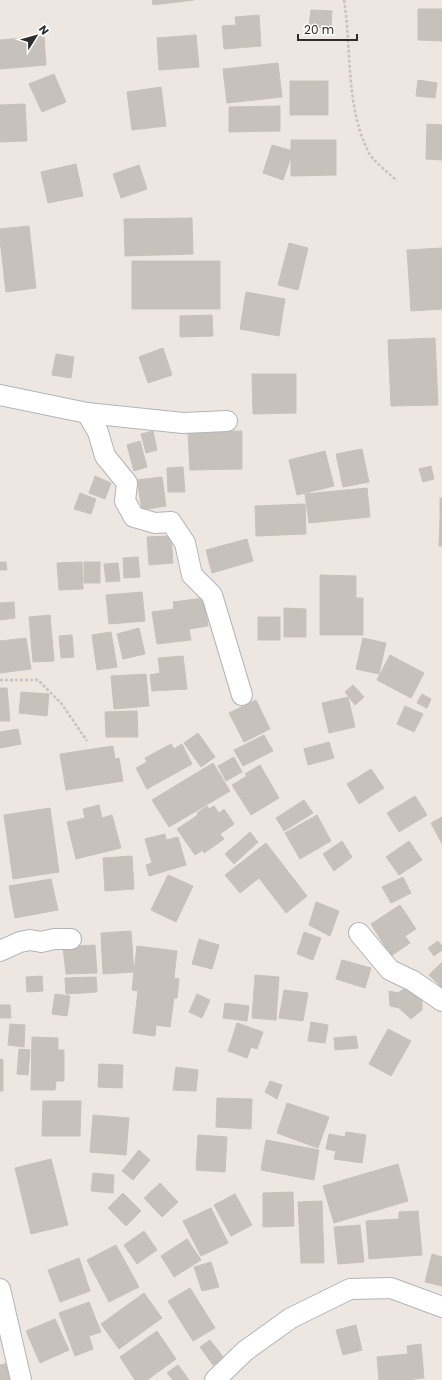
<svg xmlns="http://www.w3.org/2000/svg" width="442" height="1380" viewBox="0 0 442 1380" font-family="Poppins,sans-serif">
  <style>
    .building { fill: #c7c1bb; stroke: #cac1b9 }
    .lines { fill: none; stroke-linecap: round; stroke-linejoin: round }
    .minor-casing { stroke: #b0b5bd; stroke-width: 22 }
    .path { stroke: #c4c4c4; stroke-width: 2.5; stroke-dasharray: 3 2; stroke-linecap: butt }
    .minor { stroke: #fff; stroke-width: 20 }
  </style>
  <rect width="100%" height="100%" fill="#eee6e0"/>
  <g class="building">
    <polygon points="152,0 194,0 153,5"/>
    <polygon points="418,9 442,9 442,41 418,40"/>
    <polygon points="311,10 332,11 331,28 309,27"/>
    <polygon points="259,15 261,46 224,49 222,26 236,25 235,17"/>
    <polygon points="196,35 199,67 159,70 157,38"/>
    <polygon points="44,36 46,65 0,69 0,40"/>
    <polygon points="278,63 282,97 227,103 223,69"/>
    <polygon points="54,74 66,102 42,112 29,84"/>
    <polygon points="418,80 437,83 435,98 416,96"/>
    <rect x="290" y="81" width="38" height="34"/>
    <polygon points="161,87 166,126 132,130 127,92"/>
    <polygon points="25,104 27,141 0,142 0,105"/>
    <polygon points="280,106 280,131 229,132 229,107"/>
    <polygon points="427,124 442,125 442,160 426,159"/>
    <polygon points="291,140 336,140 336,175 291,176"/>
    <polygon points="272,145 293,151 283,180 263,173"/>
    <polygon points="76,164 83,196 48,203 41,172"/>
    <polygon points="139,165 147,189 121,198 113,174"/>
    <polygon points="192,218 193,254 125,256 124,219"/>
    <polygon points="29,226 36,288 6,292 0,240 0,229"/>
    <polygon points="289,243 308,248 298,290 278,285"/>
    <polygon points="442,248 442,309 411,311 407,250"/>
    <rect x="132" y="261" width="88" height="48"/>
    <polygon points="246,292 285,299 279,336 240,329"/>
    <polygon points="212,315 213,336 180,337 180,316"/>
    <polygon points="435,338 438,405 391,406 388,340"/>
    <polygon points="163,348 172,375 148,383 139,357"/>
    <polygon points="56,354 74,357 71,378 52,375"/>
    <polygon points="252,374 296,374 296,413 253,414"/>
    <polygon points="153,431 157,450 146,453 141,434"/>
    <polygon points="242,431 242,469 190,470 188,432"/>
    <polygon points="140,441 147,467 134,471 127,445"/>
    <polygon points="362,449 369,482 343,487 336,454"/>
    <polygon points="325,451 334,486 297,495 289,460"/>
    <polygon points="431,466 434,479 423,482 419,469"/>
    <polygon points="183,467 185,492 168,492 167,468"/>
    <polygon points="95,476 111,483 105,499 89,493"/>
    <polygon points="162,477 166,506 142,510 137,480"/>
    <polygon points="367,488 370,517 309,523 305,494"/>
    <polygon points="80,493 96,499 91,514 74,509"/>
    <rect x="440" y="498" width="2" height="21"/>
    <polygon points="305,504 306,534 256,536 255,506"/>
    <polygon points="440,519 442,519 442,546 439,546"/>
    <polygon points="171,536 173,563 149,565 147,537"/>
    <polygon points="247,539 253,561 212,573 206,550"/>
    <polygon points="138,557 140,577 124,578 123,558"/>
    <polygon points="0,562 6,562 7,570 0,570"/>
    <polygon points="82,562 83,589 59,590 57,563"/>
    <rect x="84" y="562" width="16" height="21"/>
    <polygon points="118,563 120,581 106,582 104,564"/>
    <polygon points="320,575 356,576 356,598 363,598 363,635 320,635"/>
    <polygon points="142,592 145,621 109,624 106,595"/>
    <polygon points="204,598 208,626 189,629 191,640 157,644 152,612 174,609 173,602"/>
    <polygon points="14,602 15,618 0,620 0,603"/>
    <polygon points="284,608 306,609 306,637 284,637"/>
    <polygon points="50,615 54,661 33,662 29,617"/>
    <rect x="258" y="617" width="22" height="23"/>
    <polygon points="139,628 145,654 123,659 117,634"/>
    <polygon points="111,632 117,667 97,670 92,635"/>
    <polygon points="72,635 74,657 61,658 59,636"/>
    <polygon points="26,638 31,669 0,673 0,641"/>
    <polygon points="363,638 386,643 379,674 356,669"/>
    <polygon points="390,655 424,673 411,698 377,680"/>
    <polygon points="183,656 187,689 152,691 150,675 160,673 158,658"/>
    <polygon points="146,674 149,706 114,709 111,676"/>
    <polygon points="353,685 364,697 355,705 345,692"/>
    <polygon points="0,688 7,688 10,721 0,721"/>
    <polygon points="21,692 49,694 47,716 19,713"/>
    <polygon points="422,694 431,699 427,708 417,703"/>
    <polygon points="348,697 355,727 329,733 322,703"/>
    <polygon points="256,700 270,729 244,742 229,713"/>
    <polygon points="405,706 423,714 414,732 397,724"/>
    <polygon points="137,711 138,737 106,737 105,712"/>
    <polygon points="18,729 21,744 0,748 0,732"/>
    <polygon points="198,733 215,757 201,767 184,743"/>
    <polygon points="264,735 273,751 243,766 234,750"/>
    <polygon points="329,742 334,758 308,765 304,749"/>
    <polygon points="171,744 174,749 182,744 192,764 147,789 136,768 147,762 145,758"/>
    <polygon points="113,746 115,759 119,758 123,781 66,790 60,754"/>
    <polygon points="234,757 242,772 226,781 218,766"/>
    <polygon points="213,763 230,791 169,827 152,800"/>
    <polygon points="260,765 279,798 251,815 232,785 247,776 245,774"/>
    <polygon points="371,769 384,788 359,804 347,784"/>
    <polygon points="415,796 427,815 399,832 387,813"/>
    <polygon points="304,800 313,813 284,831 276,818"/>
    <polygon points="99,805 102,818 112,815 121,848 76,859 67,822 85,818 83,809"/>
    <polygon points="207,806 209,809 214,806 219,813 224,809 234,824 220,834 224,839 204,853 203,850 195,855 177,829 198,815 197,813"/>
    <polygon points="50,808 59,872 13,879 4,815"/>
    <polygon points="317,815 331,841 300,859 285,833"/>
    <polygon points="442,817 442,844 431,823"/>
    <polygon points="250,832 258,842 234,864 225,854"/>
    <polygon points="165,834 166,840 178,837 186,865 149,876 146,865 152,863 145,839"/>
    <polygon points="342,841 352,857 334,871 323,854"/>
    <polygon points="409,841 422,860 399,875 386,857"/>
    <polygon points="266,843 307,896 286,913 259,878 240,893 225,875"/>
    <polygon points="132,856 134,889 105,891 103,858"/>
    <polygon points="168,875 193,886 176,922 151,910"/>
    <polygon points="403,877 411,893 391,903 382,887"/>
    <polygon points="51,879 58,910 15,918 9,886"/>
    <polygon points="316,902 339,911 330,936 309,925"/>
    <polygon points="400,905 416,929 405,936 410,943 391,956 371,924"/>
    <polygon points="131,931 134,972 103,974 101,933"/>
    <polygon points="304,932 321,938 313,960 297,954"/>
    <polygon points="199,939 219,945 212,969 192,964"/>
    <polygon points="438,941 442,946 442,950 434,956 428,948"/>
    <polygon points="95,945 97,973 66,974 63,947"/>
    <polygon points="137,946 177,951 174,978 179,979 177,998 174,998 170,1027 156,1025 155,1036 133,1033 138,991 132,990"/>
    <polygon points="342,960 371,968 365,988 336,979"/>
    <polygon points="441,963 442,964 442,988 429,975"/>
    <polygon points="255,975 279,977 276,1020 252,1018"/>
    <polygon points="42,976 43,991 27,992 26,977"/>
    <polygon points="96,977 97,992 66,994 65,978"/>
    <polygon points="410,985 422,996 422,1010 411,1019 399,1008 390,1006 389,991 398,993"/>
    <polygon points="284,990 308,993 303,1021 279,1018"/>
    <polygon points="55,994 70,996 67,1016 52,1014"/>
    <polygon points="197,994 210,1000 202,1018 189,1012"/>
    <polygon points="225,1003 249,1006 247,1021 223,1018"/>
    <polygon points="0,1005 10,1005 11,1018 0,1018"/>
    <polygon points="311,1022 328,1025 325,1043 308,1041"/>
    <polygon points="237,1023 263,1032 257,1049 251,1047 247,1058 228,1051"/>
    <polygon points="10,1024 25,1025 24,1047 8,1045"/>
    <polygon points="388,1029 411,1041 391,1076 369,1064"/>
    <polygon points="356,1036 358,1048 335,1050 334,1038"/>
    <polygon points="32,1037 58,1038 58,1050 64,1050 64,1081 56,1081 55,1090 31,1090"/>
    <polygon points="19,1049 30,1050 28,1075 17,1074"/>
    <polygon points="0,1059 3,1060 3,1091 0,1091"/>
    <polygon points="99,1064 123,1065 122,1088 98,1087"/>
    <polygon points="176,1067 198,1070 196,1091 173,1090"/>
    <polygon points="270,1081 282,1085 277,1099 265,1092"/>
    <polygon points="217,1098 252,1099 251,1129 216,1127"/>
    <polygon points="43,1101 81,1101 80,1136 42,1136"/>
    <polygon points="287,1103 329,1117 318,1148 277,1133"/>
    <polygon points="93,1115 129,1118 126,1155 90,1152"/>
    <polygon points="346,1132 366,1135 362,1163 334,1159 336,1151 326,1149 329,1134 345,1137"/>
    <polygon points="198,1135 227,1137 225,1172 196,1170"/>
    <polygon points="266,1140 319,1150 314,1180 261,1170"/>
    <polygon points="139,1150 150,1160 133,1180 122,1171"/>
    <polygon points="51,1159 68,1225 31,1234 15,1168"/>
    <polygon points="398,1164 408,1201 334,1223 323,1186"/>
    <polygon points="93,1173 114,1175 113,1193 91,1191"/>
    <polygon points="160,1183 178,1202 162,1217 144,1198"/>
    <polygon points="293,1192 294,1226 263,1227 263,1193"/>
    <polygon points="123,1193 141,1211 126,1226 108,1208"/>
    <polygon points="235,1194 252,1225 231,1236 214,1205"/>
    <polygon points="322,1201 324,1263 301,1263 298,1202"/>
    <polygon points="211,1208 228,1243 201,1256 183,1221"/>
    <polygon points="418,1211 422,1255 369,1259 366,1221 399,1219 399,1212"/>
    <polygon points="360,1225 364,1262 338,1264 334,1227"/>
    <polygon points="144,1231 157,1250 137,1264 124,1245"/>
    <polygon points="187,1239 201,1260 174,1277 161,1256"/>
    <polygon points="116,1245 139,1287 109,1302 87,1260"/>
    <polygon points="432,1254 442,1257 442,1286 425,1282"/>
    <polygon points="79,1258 90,1291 60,1302 48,1270"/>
    <polygon points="211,1262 219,1287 202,1291 194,1267"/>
    <polygon points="190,1288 215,1328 193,1341 168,1301"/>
    <polygon points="144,1293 162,1318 119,1349 101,1324"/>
    <polygon points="89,1302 101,1332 89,1336 93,1349 75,1356 59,1313"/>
    <polygon points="55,1319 69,1350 40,1363 26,1331"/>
    <polygon points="356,1325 362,1350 343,1355 336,1330"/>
    <polygon points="157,1331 176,1359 147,1380 135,1380 120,1357"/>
    <polygon points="210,1340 224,1358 213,1365 200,1347"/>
    <polygon points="421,1344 424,1378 407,1380 379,1380 377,1357 408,1354 407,1346"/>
    <polygon points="16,1361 20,1380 0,1380 0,1365"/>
    <polygon points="178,1365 189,1380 173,1380 167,1373"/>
  </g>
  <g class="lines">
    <defs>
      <g id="minor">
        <polyline points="0,395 87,413 183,423 227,421"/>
        <polyline points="87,413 98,432 105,456 127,483 125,501 134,517 155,523 171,522 185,543 192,575 212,595 242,695"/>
        <polyline points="359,933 390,970 413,981 442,1001"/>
        <polyline points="0,951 20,942 30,940 41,942 54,939 71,939"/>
        <polyline points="0,1289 21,1380"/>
        <polyline points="215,1380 245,1351 291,1318 350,1289 391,1288 442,1307"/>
      </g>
    </defs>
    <use href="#minor" class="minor-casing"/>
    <g class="path">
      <path d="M344,0C352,50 345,106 369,153C373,161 390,174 397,181"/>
      <polyline points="0,680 38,680 61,703 87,741"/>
    </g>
    <use href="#minor" class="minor"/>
  </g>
  <g transform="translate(36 36) rotate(53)" stroke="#ffffff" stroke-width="3" paint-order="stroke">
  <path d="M0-3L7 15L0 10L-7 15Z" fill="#2d2d2d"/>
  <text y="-6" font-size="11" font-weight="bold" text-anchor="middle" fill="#2d2d2d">N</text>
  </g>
  <path d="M298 34v6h59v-6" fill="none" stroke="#2d2d2d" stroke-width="2"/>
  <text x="304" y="34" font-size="12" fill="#2d2d2d" stroke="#ffffff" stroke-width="3" paint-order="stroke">20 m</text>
</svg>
